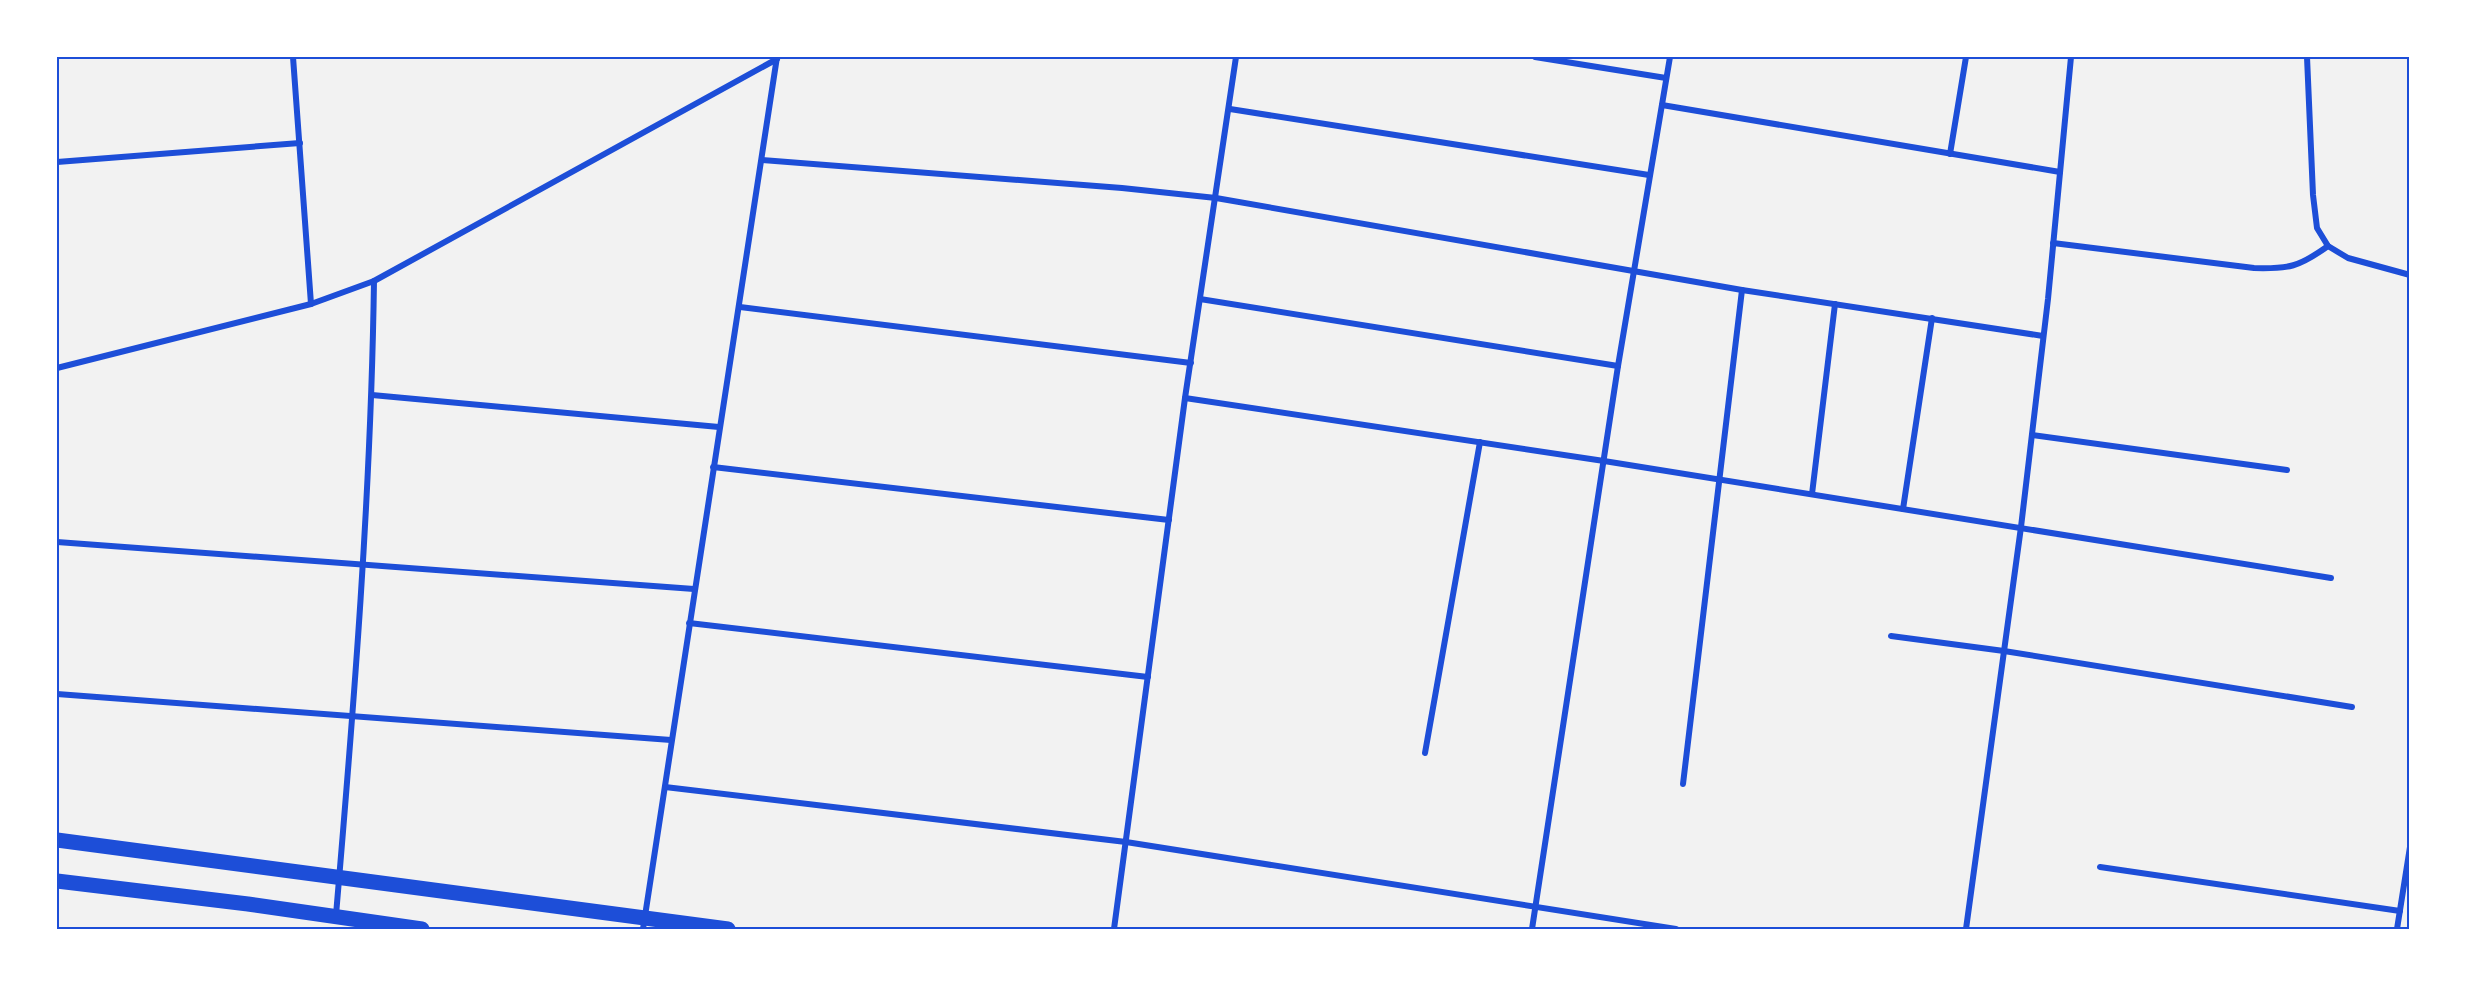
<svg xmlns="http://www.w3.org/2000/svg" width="2467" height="986" viewBox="0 0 2467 986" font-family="Lato,sans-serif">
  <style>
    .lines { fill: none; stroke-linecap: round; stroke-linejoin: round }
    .minor { stroke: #1d4ed8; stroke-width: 6 }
    .primary { stroke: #1d4ed8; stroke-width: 15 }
    .neatline { fill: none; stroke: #1d4ed8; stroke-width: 2 }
  </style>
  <rect width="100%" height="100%" fill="#f2f2f2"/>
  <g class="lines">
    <g class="minor">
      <polyline points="293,57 311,304"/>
      <polyline points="1535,57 1666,78"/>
      <polyline points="2307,57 2313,195 2317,228 2328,246 2348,258 2410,275"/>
      <polyline points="1662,105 2060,172"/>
      <polyline points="1230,109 1649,175"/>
      <polyline points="1950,154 1966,57"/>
      <polyline points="762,160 1122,188 1216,198 1742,290 2043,336"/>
      <polyline points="57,162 300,143"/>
      <path d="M2053,243L2254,268C2289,269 2299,267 2328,246"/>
      <polyline points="1200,299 1618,366"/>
      <polyline points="740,307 1191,363"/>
      <polyline points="57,368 311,304 374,281 777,59"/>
      <polyline points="372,395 719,427"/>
      <polyline points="1185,398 1604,461 2331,578"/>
      <polyline points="2032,435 2287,470"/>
      <polyline points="713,467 1169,520"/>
      <polyline points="1812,494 1835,304"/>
      <polyline points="1903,509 1932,318"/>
      <polyline points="57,542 694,589"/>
      <polyline points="689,623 1148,677"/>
      <polyline points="1891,636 2004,651 2352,707"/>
      <polyline points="57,694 671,740"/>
      <polyline points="1425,753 1480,442"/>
      <polyline points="1683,784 1742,290"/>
      <polyline points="665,787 1126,842 1676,929"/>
      <polyline points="2100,867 2400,911"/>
      <path d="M336,915C354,704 371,493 374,281"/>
      <polyline points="643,929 777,57"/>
      <polyline points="1114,929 1185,398 1236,57"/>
      <polyline points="1532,929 1618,366 1670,57"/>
      <polyline points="1966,929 2021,527 2048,299 2071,57"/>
      <polyline points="2397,929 2410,847"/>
    </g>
    <g class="primary">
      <polyline points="57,840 728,929"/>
      <polyline points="57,881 248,904 422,929"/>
    </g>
  </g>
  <rect width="2467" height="986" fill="none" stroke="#ffffff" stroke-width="117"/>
  <rect x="58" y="58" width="2350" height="870" class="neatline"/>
</svg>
